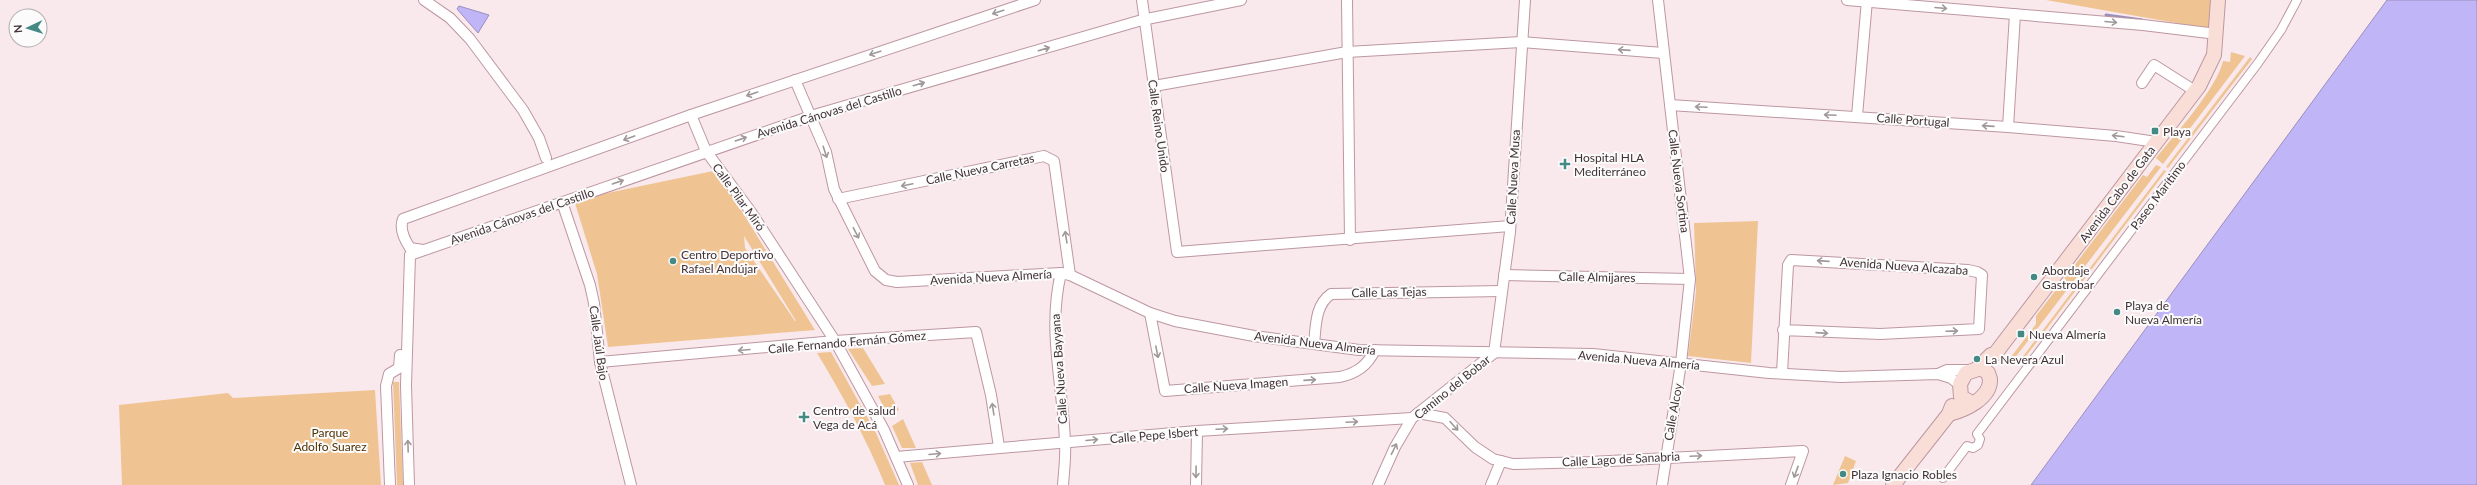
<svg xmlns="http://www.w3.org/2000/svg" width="2477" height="485" viewBox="0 0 2477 485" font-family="Lato,sans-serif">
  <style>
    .green { fill: #efc492; fill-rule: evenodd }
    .water { fill: #c0b6f7; stroke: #9a8ebd }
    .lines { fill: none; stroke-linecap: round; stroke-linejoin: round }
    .stream { stroke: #9a8ebd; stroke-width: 3 }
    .pedestrian-casing { stroke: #bd97a1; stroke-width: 10 }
    .minor-casing { stroke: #bd97a1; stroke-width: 12 }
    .secondary-casing { stroke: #bd97a1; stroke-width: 16 }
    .pedestrian { stroke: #fff; stroke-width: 8 }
    .minor { stroke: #fff; stroke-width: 10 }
    .secondary { stroke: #f9ded7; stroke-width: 14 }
    .oneway { stroke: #a0989a }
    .poi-dot { fill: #448a84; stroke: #fbfbfb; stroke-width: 1.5 }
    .labels { text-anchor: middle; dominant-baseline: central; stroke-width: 4; stroke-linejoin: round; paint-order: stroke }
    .street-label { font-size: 12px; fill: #423236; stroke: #fbfbfb }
    .poi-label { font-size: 12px; fill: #423236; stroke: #fbfbfb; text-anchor: start }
    .park-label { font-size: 12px; fill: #513203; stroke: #fbfbfb }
  </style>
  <rect width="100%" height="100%" fill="#f9e9ed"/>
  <g class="green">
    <polygon points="2046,0 2210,0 2210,29"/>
    <path d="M2231,52L2245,56L2163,164L2156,158C2175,134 2216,90 2223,61L2230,62Z"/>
    <polygon points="2250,57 2252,59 2168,168 2166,167"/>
    <polygon points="2156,165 2161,167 2014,359 2011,357 2036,324 2036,316 2143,175 2147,177"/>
    <polygon points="2164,170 2166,171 2020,364 2018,363"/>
    <path d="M713,171L737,195L738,205L815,330L608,347L597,274L574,200ZM744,236L796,321H795L745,248Z"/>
    <polygon points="1758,221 1751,363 1688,356 1696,291 1694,223"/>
    <polygon points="863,348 885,384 872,386 848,349"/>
    <path d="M831,352L876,433L899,485H885C866,438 843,396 817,353Z"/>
    <polygon points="393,382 399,382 403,485 397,485"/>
    <polygon points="375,390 381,485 122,485 119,405 228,393 233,398"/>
    <polygon points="890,394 899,410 888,415 878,396"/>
    <polygon points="903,419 916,448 902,448 892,426"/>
    <polygon points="1845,456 1856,461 1848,483 1833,485"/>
    <polygon points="922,462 932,485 918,485 910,463"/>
  </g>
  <g class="water">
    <polygon points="2387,0 2477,0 2477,485 2031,485"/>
    <polygon points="459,6 489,15 478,33 457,9"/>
  </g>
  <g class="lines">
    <polyline class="stream" points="2106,15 2142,20"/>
    <defs>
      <polyline id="pedestrian" points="1943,478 1967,446 1973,448 1978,445 1980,439 1977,434 2258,63 2281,30 2297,0"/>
      <g id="minor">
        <polyline points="424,0 450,18 470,39 523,110 539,138 546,158"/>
        <polyline points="1142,0 1177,252 1510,226"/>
        <polyline points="1347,0 1350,240"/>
        <polyline points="1658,0 1690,279 1681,363 1662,485"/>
        <polyline points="1847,0 2143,25 2217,34"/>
        <polyline points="795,80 826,152 834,189 875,271 886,280 897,282 1061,273 1070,275 1150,313 1175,321 1254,336 1359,350 1593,354 1769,373 1841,377 1938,374 1951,378 1960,385"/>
        <polyline points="2142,83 2154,65 2195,91"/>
        <polyline points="1154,86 1347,52 1521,42 1663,53"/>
        <polyline points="1670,105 2008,127 2116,136 2156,142"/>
        <polyline points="691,115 706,151 751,212 835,341 884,430 908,485"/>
        <polyline points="1857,116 1867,0"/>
        <polyline points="2008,127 2015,14"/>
        <polyline points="838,199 1044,156 1054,161 1070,275"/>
        <polyline points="562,202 590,285 594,303 600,362 631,485"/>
        <path d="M423,250L410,248C404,239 399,229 403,219L691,115L1035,0"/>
        <path d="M1061,273C1047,330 1063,385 1065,442C1066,456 1064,471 1063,485"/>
        <polyline points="1504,275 1690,279"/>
        <path d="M1150,313L1165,391L1340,377C1357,373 1367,366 1375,350"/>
        <path d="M1314,344C1316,326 1315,305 1331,294L1502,291"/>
        <polyline points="600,362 835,341 976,332 991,395 999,447"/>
        <polyline points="1782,373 1788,265 1791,260 1968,270 1977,272 1982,275 1979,329 1880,334 1783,330"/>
        <polyline points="1938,374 1947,370 1972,370"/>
        <polyline points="1418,413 1445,418 1475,447 1493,459 1513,464 1590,462 1803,451 1791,485"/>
        <polyline points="896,457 1197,431 1412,418"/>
        <polyline points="390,485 386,386 389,374 399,368 400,355"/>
        <polyline points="409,485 406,385 410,255 814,115 1142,20 1241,0"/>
        <polyline points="1196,485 1197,431"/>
        <polyline points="1378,485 1395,447 1412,418 1494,353 1510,232 1525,0"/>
        <polyline points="1491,485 1501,461"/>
      </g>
      <g id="secondary">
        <polyline points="1978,368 1991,355 1995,354 2199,86 2214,55 2218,0"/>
        <path d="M1949,414C1965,410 1991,398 1990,379L1988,373L1981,368L1966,373L1960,384L1961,397L1972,403"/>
        <polyline points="1893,485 1949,414 1952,406"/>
      </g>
    </defs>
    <use href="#pedestrian" class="pedestrian-casing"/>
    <use href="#minor" class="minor-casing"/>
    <use href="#secondary" class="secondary-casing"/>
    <use href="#pedestrian" class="pedestrian"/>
    <use href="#minor" class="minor"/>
    <use href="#secondary" class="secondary"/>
  </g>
  <defs><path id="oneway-shaft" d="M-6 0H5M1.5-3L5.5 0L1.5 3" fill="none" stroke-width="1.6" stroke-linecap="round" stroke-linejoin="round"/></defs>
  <g class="oneway">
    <use href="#oneway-shaft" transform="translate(1941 8) rotate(5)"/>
    <use href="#oneway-shaft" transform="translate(998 12) rotate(162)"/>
    <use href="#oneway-shaft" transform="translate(2111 22) rotate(5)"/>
    <use href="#oneway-shaft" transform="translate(1044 49) rotate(-16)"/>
    <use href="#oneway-shaft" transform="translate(1624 50) rotate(-176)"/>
    <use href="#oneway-shaft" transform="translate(875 53) rotate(162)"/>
    <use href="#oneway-shaft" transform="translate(919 84) rotate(-16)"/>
    <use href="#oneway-shaft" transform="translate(752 94) rotate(161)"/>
    <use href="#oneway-shaft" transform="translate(1701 107) rotate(-177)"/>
    <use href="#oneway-shaft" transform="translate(1830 115) rotate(-177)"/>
    <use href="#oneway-shaft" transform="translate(1988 126) rotate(-176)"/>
    <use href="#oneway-shaft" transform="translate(2118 136) rotate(-173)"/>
    <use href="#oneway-shaft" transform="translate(629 138) rotate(160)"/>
    <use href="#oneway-shaft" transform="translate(741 139) rotate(-19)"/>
    <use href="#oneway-shaft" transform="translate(825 152) rotate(72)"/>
    <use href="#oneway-shaft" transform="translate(618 182) rotate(-19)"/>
    <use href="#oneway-shaft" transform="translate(907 185) rotate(168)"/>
    <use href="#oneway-shaft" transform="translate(856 233) rotate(63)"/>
    <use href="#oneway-shaft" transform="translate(1066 237) rotate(-99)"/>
    <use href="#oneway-shaft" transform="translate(1823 261) rotate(-176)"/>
    <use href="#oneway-shaft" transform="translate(1952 331) rotate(-2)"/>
    <use href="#oneway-shaft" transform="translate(1822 333) rotate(4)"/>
    <use href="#oneway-shaft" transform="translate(744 350) rotate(175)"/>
    <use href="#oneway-shaft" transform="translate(1157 352) rotate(79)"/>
    <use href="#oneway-shaft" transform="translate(1310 380) rotate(-4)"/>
    <use href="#oneway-shaft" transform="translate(993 409) rotate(-99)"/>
    <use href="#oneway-shaft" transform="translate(1352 422) rotate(-3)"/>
    <use href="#oneway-shaft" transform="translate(1454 426) rotate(48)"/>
    <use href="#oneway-shaft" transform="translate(1222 429) rotate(-3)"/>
    <use href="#oneway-shaft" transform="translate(1092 440) rotate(-5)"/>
    <use href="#oneway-shaft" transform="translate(408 446) rotate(-92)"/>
    <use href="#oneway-shaft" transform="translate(1394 449) rotate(-64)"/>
    <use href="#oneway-shaft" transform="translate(935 454) rotate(-5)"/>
    <use href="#oneway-shaft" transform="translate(1696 456) rotate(-3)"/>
    <use href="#oneway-shaft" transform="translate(1196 472) rotate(91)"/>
    <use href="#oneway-shaft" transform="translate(1796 472) rotate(110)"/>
  </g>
  <g class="poi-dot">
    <rect x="2151" y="127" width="8" height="8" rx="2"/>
    <path d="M1563 158h4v4h4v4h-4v4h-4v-4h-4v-4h4z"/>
    <circle cx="673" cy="261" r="4"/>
    <circle cx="2034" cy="277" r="4"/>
    <circle cx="2117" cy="312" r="4"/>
    <rect x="2017" y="330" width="8" height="8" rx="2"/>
    <circle cx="1977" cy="359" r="4"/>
    <path d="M802 411h4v4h4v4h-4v4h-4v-4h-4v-4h4z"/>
    <circle cx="1843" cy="474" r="4"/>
  </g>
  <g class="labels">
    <g class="street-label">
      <text transform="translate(829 112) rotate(-17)">Avenida Cánovas del Castillo</text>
      <text transform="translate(1913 120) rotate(4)">Calle Portugal</text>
      <text transform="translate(1159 126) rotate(82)">Calle Reino Unido</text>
      <text transform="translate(980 169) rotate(-12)">Calle Nueva Carretas</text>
      <text transform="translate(1513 177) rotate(-87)">Calle Nueva Musa</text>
      <text transform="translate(1679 181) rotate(83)">Calle Nueva Sortina</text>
      <text transform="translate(2117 194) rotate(-53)">Avenida Cabo de Gata</text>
      <text transform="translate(2158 195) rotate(-53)">Paseo Marítimo</text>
      <text transform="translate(739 197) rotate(54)">Calle Pilar Miró</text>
      <text transform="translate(522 216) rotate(-19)">Avenida Cánovas del Castillo</text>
      <text transform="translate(1904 266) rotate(4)">Avenida Nueva Alcazaba</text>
      <text transform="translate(991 277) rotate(-3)">Avenida Nueva Almería</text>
      <text transform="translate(1597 277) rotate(1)">Calle Almijares</text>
      <text transform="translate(1389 292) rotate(-1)">Calle Las Tejas</text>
      <text transform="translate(847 342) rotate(-5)">Calle Fernando Fernán Gómez</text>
      <text transform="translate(599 343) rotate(82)">Calle Jaúl Bajo</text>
      <text transform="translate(1315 343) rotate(7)">Avenida Nueva Almería</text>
      <text transform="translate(1639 360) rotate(5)">Avenida Nueva Almería</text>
      <text transform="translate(1059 369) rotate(-94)">Calle Nueva Bayyana</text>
      <text transform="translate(1236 385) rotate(-4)">Calle Nueva Imagen</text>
      <text transform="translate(1452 387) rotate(-39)">Camino del Bobar</text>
      <text transform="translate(1673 412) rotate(-80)">Calle Alcoy</text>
      <text transform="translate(1154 435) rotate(-5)">Calle Pepe Isbert</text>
      <text transform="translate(1621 459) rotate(-3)">Calle Lago de Sanabria</text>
    </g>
    <g class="poi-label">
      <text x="2163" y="131">Playa</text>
      <text x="1574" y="157">Hospital HLA<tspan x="1574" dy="14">Mediterráneo</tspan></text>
      <text x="681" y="254">Centro Deportivo<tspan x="681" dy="14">Rafael Andújar</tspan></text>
      <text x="2042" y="270">Abordaje<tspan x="2042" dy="14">Gastrobar</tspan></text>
      <text x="2125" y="305">Playa de<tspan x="2125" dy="14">Nueva Almería</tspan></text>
      <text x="2029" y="334">Nueva Almería</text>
      <text x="1985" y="359">La Nevera Azul</text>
      <text x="813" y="410">Centro de salud<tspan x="813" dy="14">Vega de Acá</tspan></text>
      <text x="1851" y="474">Plaza Ignacio Robles</text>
    </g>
    <g class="park-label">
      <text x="330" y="432">Parque<tspan x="330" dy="14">Adolfo Suarez</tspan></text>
    </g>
  </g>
  <g transform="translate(28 28) rotate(266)"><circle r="19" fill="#fbfbfb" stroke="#b1abac"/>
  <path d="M0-3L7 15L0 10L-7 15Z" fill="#448a84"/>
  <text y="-6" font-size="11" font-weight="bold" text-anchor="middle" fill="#423236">N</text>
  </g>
</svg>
